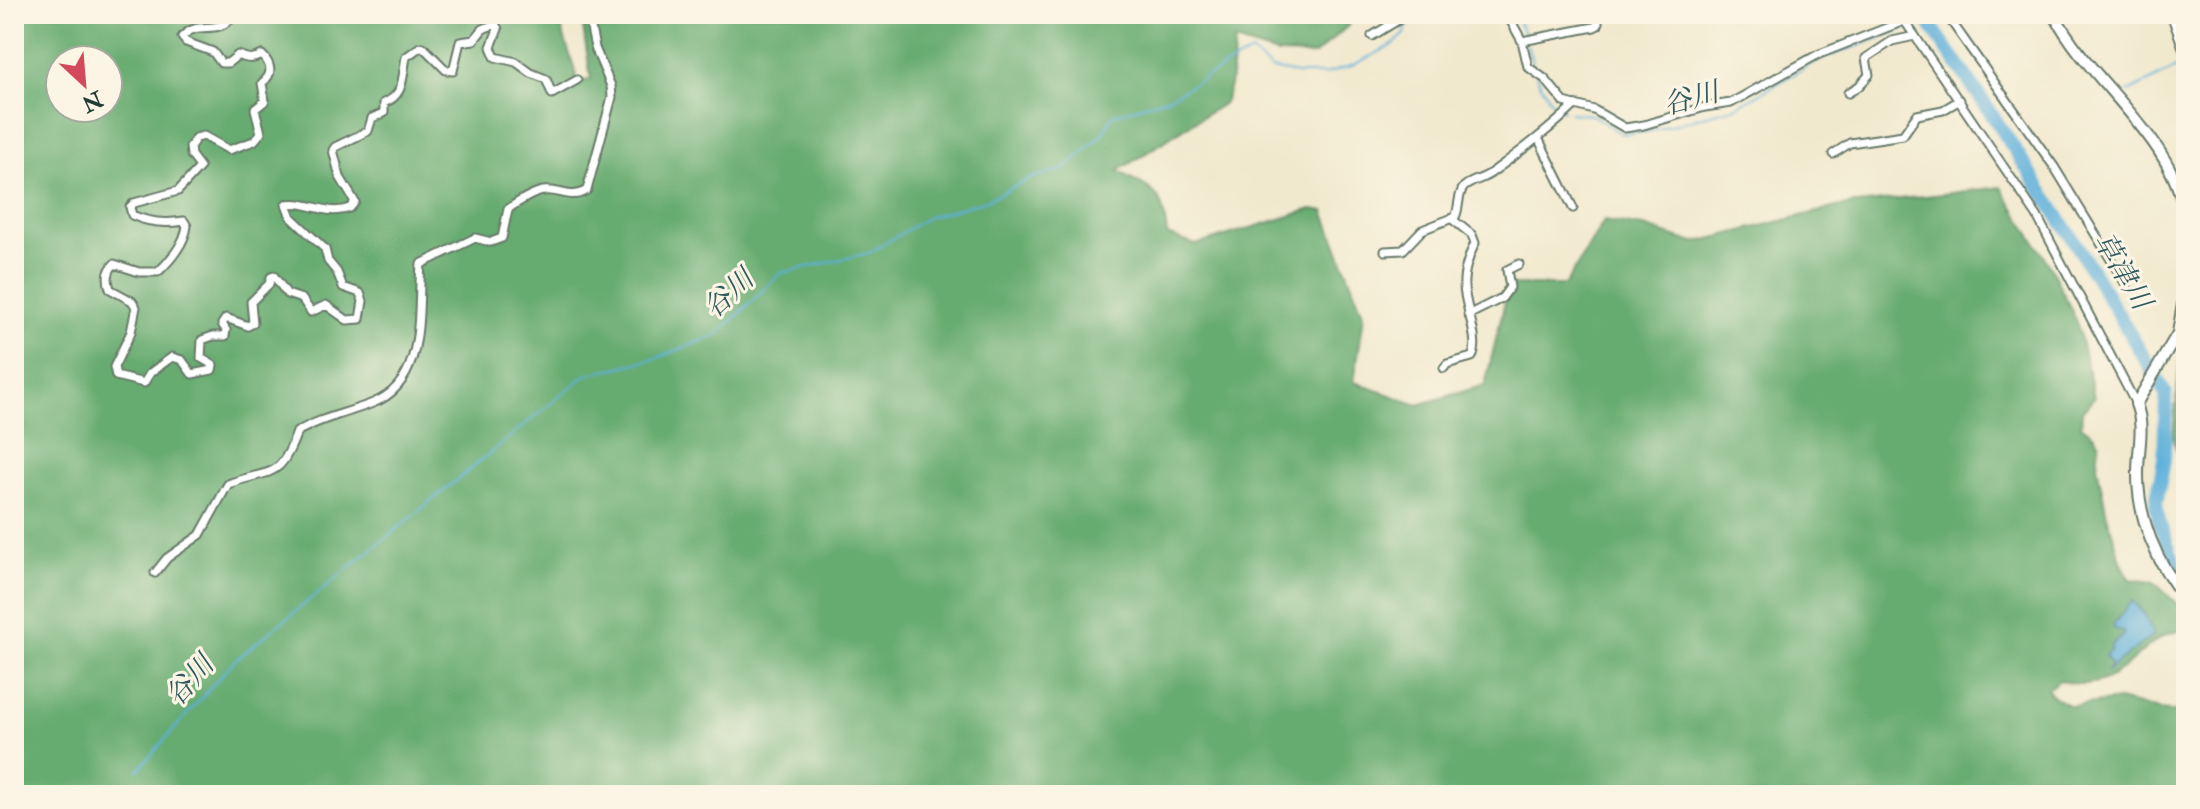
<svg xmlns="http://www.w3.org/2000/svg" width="2200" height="809" viewBox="0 0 2200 809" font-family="'IM FELL Double Pica','Noto Serif JP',serif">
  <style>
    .forest { fill: #66ab70; stroke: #427452; stroke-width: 2; fill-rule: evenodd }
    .water { fill: #60b1db; stroke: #407788; stroke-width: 2 }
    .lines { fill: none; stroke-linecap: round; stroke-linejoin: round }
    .stream { stroke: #60b1db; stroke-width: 2 }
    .river { stroke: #60b1db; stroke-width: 14 }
    .minor-casing { stroke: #68796a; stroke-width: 11 }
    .secondary-casing { stroke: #68796a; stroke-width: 14 }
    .minor { stroke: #fff; stroke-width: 7 }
    .secondary { stroke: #fff; stroke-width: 10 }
    .labels { text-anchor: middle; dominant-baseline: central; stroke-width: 6; stroke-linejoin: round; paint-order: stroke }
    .water-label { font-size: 28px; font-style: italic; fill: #2f5a5e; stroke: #fcf5e5 }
  </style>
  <rect width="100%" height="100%" fill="#fcf5e5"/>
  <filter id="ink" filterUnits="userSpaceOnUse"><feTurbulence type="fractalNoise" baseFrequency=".0125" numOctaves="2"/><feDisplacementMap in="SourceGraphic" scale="16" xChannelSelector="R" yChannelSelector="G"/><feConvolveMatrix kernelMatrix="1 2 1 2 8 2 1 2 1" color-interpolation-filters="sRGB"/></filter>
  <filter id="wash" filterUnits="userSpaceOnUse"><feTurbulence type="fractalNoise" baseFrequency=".006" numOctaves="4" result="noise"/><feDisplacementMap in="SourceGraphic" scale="32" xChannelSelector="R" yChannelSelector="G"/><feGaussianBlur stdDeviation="1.8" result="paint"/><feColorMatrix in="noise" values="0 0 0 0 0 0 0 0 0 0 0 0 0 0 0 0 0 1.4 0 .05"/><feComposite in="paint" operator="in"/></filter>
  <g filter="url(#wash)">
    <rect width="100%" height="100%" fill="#f1e9cd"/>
    <g class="forest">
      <path d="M14,14H567L562,30L579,83L591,79L581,14H1340L1349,25L1315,55L1277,54L1235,41L1230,86L1224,103L1118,171C1156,193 1162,188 1167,235L1196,245L1312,209L1324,211L1364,316L1354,382L1418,405L1485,385L1509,285H1565L1604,221L1644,227L1694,243L1841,206L2001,187L2051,268L2077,322L2094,397L2082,411L2081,425L2094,435L2099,444L2097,466L2107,515L2121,561L2129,579L2154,582L2186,613V630C2135,633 2125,701 2060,680L2047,689L2054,697L2070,706L2119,700L2159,710L2186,713V795H14ZM60,60H108V108H60Z"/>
      <polygon points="2186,348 2186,516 2181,464 2173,439 2180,359"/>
    </g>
    <polygon class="water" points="2132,601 2145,615 2153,635 2106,672 2111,664 2105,656 2111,650 2111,645 2124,635 2123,632 2115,629 2113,625"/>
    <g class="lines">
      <g class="stream">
        <polyline points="1515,14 1526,38"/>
        <polyline points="1913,25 1926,20"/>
        <polyline points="1527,45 1533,66"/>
        <polyline points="1536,75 1550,100 1563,111"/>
        <polyline points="2128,92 2186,63"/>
        <polyline points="1569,113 1592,115 1622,134 1647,132 1736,107 1819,60 1907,28"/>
        <polyline points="138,770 233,662 586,375 654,359 717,335 781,273 869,253 928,217 987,200 1034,177 1063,170 1101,136 1113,115 1172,96 1251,52 1271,69 1297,74 1325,74 1351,66 1393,45 1405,34 1410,15"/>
      </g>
      <polyline class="river" points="1923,14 1989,110 2073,239 2166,394 2164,459 2156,504 2160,525 2178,572 2186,582"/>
    </g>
  </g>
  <g filter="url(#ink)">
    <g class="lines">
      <defs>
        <g id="minor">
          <path d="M240,14C231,16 230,21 222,25C209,31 196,22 182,37L186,42L213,52L221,63H228L238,55C247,59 253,60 262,55C272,65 273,75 262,83L265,101L255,109L261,133L254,141L229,150L204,136L196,138L190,147L191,155L200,167L178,191L134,203L130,207L132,215C149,223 166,224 184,221L187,226C185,243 170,261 158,272H139L114,264C107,272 107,279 110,289L132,301L136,307L131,332L114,367L116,376L144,383L150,373L172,357L182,360L192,374L212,370L213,365L201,358L202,340L213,336H225L226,330L222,324L226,318L248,326L253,323L251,302L269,284L271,277L274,276L287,294L302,299L311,312L326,305L347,320L360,319L363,301L360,293L343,287L337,272L328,261L325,249L291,217L286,204C308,200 327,217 350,208L355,202L340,177L333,150L335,147L368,131L372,118L384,113V103C405,95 402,77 406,57L420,47H423L446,70L453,71L460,42L474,40L483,29L495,24L498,29L491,47L495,57L516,62L531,73L546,79L552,94L577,80"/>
          <polyline points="1507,14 1522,41 1528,67 1545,79 1564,102 1594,110 1625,128 1644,125 1705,107 1731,103 1817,55 1904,21"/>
          <polyline points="1900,14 2037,216 2136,404"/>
          <polyline points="1946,14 2055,168 2127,286"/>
          <polyline points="2171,14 2186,56"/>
          <polyline points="1372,36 1408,14"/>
          <polyline points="1522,41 1594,27 1598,25 1598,14"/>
          <polyline points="1848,93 1859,86 1869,75 1866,58 1892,41 1915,36"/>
          <polyline points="1539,140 1573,208"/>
          <polyline points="1833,154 1850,143 1903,135 1917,115 1943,110 1960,100"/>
          <path d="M1385,251L1403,250L1422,230L1455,217C1460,208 1457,195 1464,187C1470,181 1483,179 1491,173C1520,152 1548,131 1574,106"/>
          <polyline points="1468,315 1502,298 1510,287 1507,270 1519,264"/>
          <path d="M1444,368L1447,364L1472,357C1481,342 1465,307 1464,287C1463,273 1469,255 1475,243L1472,235L1452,219"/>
          <path d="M155,573L167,558L200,535L228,484C271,468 279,482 297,432C320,418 348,413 373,403C427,382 417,312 421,264L475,238L491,242L502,238L508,209C518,202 531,193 543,191C559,188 571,201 587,190L612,97L611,86L595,48L588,14"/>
        </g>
        <g id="secondary">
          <path d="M2054,14C2092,86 2174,136 2186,218"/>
          <path d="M2186,287L2178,333L2136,404C2145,427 2138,448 2138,472C2137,517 2157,565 2186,598"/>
        </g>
      </defs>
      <use href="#minor" class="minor-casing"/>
      <use href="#secondary" class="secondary-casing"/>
      <use href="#minor" class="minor"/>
      <use href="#secondary" class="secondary"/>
    </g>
  </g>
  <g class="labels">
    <g class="water-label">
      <text transform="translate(1691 99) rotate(-15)">谷川</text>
      <text transform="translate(2122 271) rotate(59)">草津川</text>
      <text transform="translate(729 294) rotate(-43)">谷川</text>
      <text transform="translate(190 681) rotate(-49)">谷川</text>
    </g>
  </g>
  <rect width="2200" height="809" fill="none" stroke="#fcf5e5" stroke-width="48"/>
  <g transform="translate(84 84) rotate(154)"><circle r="38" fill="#fcf5e5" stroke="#a4ab9e" stroke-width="2"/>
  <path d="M0-6L14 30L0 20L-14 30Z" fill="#d1495b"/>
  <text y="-12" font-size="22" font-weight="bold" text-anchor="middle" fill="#1f3d34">N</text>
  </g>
</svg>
